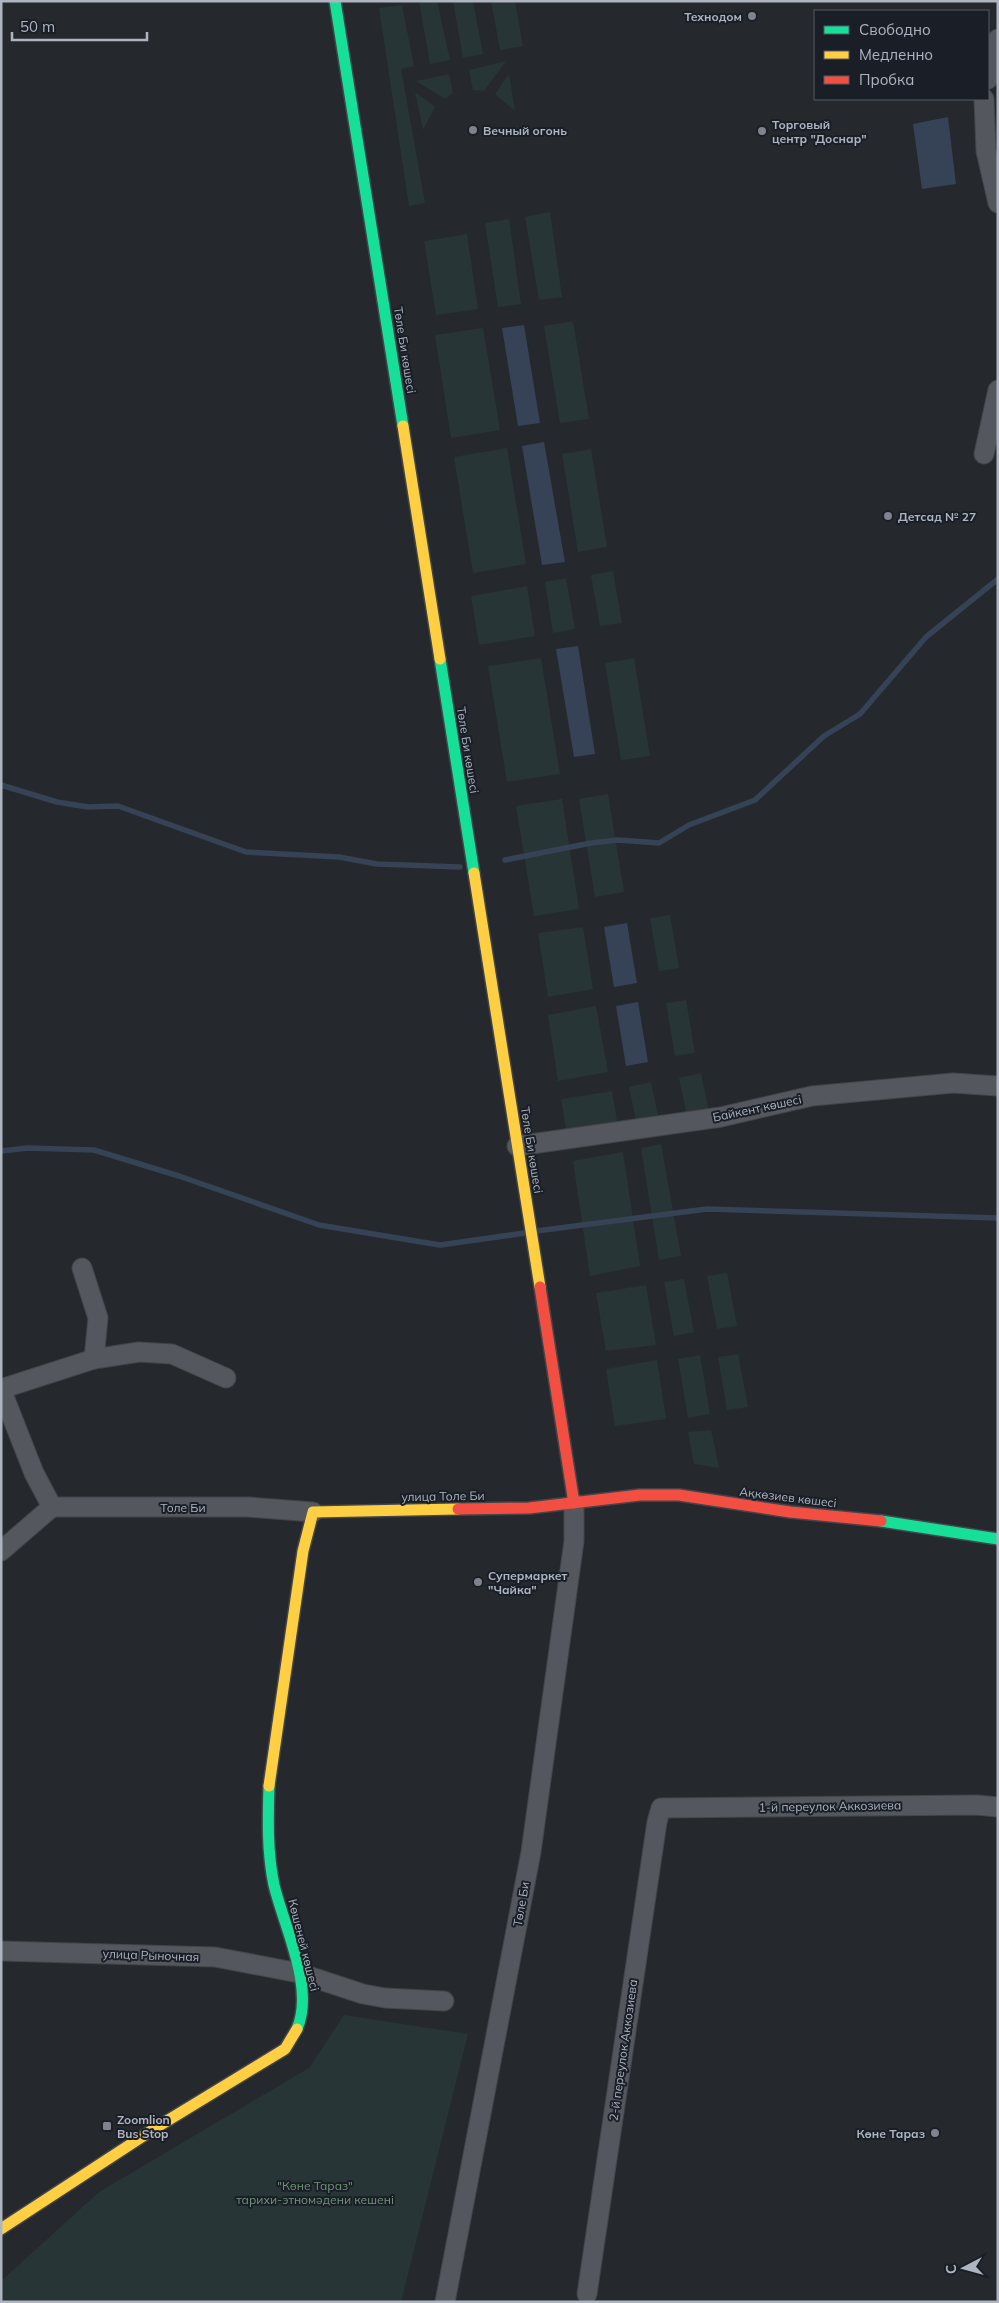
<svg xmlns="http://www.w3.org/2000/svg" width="999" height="2303" viewBox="0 0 999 2303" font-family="Mulish,sans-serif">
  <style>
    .green { fill: #273536 }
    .water { fill: #364256 }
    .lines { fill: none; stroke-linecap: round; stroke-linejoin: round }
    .stream { stroke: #364256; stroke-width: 5.5 }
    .street-casing { stroke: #424549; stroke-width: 21 }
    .fast-casing { stroke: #424549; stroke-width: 14 }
    .slow-casing { stroke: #424549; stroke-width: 14 }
    .jam-casing { stroke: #424549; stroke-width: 14 }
    .street { stroke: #54575d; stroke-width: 19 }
    .fast { stroke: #16e098; stroke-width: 11 }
    .slow { stroke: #ffcf43; stroke-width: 11 }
    .jam { stroke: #f24e42; stroke-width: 11 }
    .poi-dot { fill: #7e838d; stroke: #1a1f27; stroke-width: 2 }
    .labels { text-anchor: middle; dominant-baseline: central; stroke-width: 4; stroke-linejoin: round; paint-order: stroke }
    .poi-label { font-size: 12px; font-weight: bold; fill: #aeb4c0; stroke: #1a1f27; text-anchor: start }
    .street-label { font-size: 12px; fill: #aeb4c0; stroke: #1a1f27 }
    .park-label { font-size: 12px; fill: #70937a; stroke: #1a1f27 }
  </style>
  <rect width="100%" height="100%" fill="#25292e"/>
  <g class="green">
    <polygon points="419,1 437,1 450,60 430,64"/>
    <polygon points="453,1 473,1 483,54 463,58"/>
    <polygon points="491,1 515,1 523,46 500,50"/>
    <polygon points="402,5 414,66 401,69 425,203 409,206 379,8"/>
    <polygon points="506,61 484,91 473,90 469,70"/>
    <polygon points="449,74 453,93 445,99 416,81"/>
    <polygon points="509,74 515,111 495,94"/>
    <polygon points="415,92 435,107 423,130"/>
    <polygon points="550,212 562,297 539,300 525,217"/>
    <polygon points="509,219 521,304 498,307 485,223"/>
    <polygon points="467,234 478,309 436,315 424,241"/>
    <polygon points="573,321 589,419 560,423 544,326"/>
    <polygon points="483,328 500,430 451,438 435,335"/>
    <polygon points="507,448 526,564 473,573 454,457"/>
    <polygon points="591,449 607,547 578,552 562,454"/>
    <polygon points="613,571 622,623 600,626 591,575"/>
    <polygon points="566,578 575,629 553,633 545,582"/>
    <polygon points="527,586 535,636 479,645 471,596"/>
    <polygon points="541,658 560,774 507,782 488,666"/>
    <polygon points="634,658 650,756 621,760 605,663"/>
    <polygon points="608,794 624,892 595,897 579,799"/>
    <polygon points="562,799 579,909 534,916 516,806"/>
    <polygon points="670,915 679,968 659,971 650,918"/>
    <polygon points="583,927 593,989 548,997 538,933"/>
    <polygon points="686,1000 695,1053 675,1056 666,1003"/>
    <polygon points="596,1006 608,1072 558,1081 548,1015"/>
    <polygon points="701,1073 709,1112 687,1116 679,1078"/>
    <polygon points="651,1082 659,1121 637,1125 629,1087"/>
    <polygon points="612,1091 618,1127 567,1135 561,1099"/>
    <polygon points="661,1144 681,1256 659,1260 641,1148"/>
    <polygon points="623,1152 640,1266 590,1276 573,1161"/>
    <polygon points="727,1273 737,1326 717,1329 707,1276"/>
    <polygon points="684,1279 694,1332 674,1336 664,1282"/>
    <polygon points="646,1285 656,1345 606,1351 596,1293"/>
    <polygon points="738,1354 748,1407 727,1410 718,1357"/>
    <polygon points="700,1355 710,1414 688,1418 678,1359"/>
    <polygon points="657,1360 666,1419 615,1426 606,1369"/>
    <polygon points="711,1430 719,1468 694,1464 688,1432"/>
    <polygon points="344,2015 468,2034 401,2302 1,2302 1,2281 99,2192 309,2068"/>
  </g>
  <g class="water">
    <polygon points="948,117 956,184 922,189 913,124"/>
    <polygon points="524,325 540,423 518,426 502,328"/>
    <polygon points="544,442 565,562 542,565 522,446"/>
    <polygon points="578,646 595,754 574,757 556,649"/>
    <polygon points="627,923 637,983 614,987 604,927"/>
    <polygon points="638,1002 648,1062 626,1066 616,1006"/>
  </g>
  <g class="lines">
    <g class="stream">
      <polyline points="1,785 57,802 88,807 118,806 246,852 339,857 377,864 460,867"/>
      <polyline points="505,860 591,843 618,840 659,843 689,825 755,800 824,736 860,714 926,637 998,579"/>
      <polyline points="1,1151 28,1148 94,1150 179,1176 319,1225 440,1245 525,1233"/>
      <polyline points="536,1231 707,1209 998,1218"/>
    </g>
    <defs>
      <g id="street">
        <polyline points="988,79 998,39"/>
        <polyline points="984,99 986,151 998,203"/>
        <polyline points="984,454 998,390"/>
        <polyline points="517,1146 721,1117 812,1096 953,1083 998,1086"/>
        <polyline points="94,1359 139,1352 172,1354 226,1378"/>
        <polyline points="1,1389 94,1359 98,1318 82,1268"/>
        <polyline points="1,1389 34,1473 52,1507"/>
        <polyline points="52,1507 248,1507 313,1512"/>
        <polyline points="1,1551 52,1507"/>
        <polyline points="1,1951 215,1957 299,1973 363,1994 385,1998 444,2001"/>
        <polyline points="587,2294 657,1822 661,1808 977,1805 998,1807"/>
        <polyline points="445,2302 531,1852 574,1541 574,1503"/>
      </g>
      <g id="fast">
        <polyline points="335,1 403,426"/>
        <polyline points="440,659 474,873"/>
        <polyline points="881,1521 998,1539"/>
        <path d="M269,1786C268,1819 267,1852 274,1885C284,1927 315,1987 297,2029"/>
      </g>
      <g id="slow">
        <polyline points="403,426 440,659"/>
        <polyline points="474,873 540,1287"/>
        <polyline points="269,1786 303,1551 313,1512 458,1509"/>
        <polyline points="1,2229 157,2127 285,2049 297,2029"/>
      </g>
      <g id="jam">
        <polyline points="540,1287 574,1503"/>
        <polyline points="458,1509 529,1508 640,1495 679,1495 790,1512 881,1521"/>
      </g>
    </defs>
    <use href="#street" class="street-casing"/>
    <use href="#fast" class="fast-casing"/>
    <use href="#slow" class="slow-casing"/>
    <use href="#jam" class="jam-casing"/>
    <use href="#street" class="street"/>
    <use href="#fast" class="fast"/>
    <use href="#slow" class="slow"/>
    <use href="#jam" class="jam"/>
  </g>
  <g class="poi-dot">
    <circle cx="752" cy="16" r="5"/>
    <circle cx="473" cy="130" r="5"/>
    <circle cx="762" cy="131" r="5"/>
    <circle cx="888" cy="516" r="5"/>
    <circle cx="478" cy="1582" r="5"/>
    <rect x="102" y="2121" width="10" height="10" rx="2.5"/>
    <circle cx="935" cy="2133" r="5"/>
  </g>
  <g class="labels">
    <g class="poi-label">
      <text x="742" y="16" text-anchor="end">Технодом</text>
      <text x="772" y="124">Торговый<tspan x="772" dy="14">центр "Доснар"</tspan></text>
      <text x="483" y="130">Вечный огонь</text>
      <text x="898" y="516">Детсад № 27</text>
      <text x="488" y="1575">Супермаркет<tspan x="488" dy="14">"Чайка"</tspan></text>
      <text x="117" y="2119">Zoomlion<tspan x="117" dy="14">Bus Stop</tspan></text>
      <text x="925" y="2133" text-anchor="end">Көне Тараз</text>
    </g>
    <g class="street-label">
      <text transform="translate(405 350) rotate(81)">Төле Би көшесі</text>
      <text transform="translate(468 750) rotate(81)">Төле Би көшесі</text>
      <text transform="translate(757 1108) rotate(-12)">Байкент көшесі</text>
      <text transform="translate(532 1150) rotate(81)">Төле Би көшесі</text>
      <text transform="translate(443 1496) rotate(-1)">улица Толе Би</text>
      <text transform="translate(788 1497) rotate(7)">Ақкөзиев көшесі</text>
      <text x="183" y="1507">Толе Би</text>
      <text transform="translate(830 1806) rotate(-1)">1-й переулок Аккозиева</text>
      <text transform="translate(521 1904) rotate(-80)">Төле Би</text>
      <text transform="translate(304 1945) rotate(76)">Көшеней көшесі</text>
      <text transform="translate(151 1955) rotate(2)">улица Рыночная</text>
      <text transform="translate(623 2050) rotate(-82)">2-й переулок Аккозиева</text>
    </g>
    <g class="park-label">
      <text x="315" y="2185">"Көне Тараз"<tspan x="315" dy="14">тарихи-этномәдени кешені</tspan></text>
    </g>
  </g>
  <rect width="999" height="2303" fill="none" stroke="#aeb4c0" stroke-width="5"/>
  <rect x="814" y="10" width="175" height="90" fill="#1a1f27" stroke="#555b64"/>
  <rect x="824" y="26" width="25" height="8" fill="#16e098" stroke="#555b64"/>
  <text x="859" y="35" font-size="15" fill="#aeb4c0">Свободно</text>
  <rect x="824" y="51" width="25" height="8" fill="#ffcf43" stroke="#555b64"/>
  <text x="859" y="60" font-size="15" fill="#aeb4c0">Медленно</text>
  <rect x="824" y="76" width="25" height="8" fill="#f24e42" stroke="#555b64"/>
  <text x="859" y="85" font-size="15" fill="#aeb4c0">Пробка</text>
  <g transform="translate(964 2268) rotate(264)" stroke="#1a1f27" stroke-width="4" paint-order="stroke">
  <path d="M0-4L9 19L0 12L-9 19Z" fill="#aeb4c0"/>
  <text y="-8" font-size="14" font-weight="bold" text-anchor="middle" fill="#aeb4c0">С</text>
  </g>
  <path d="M12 32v8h135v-8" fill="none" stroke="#aeb4c0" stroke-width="2.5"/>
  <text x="20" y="32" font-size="15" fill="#aeb4c0" stroke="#1a1f27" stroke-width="4" paint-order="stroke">50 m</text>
</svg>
